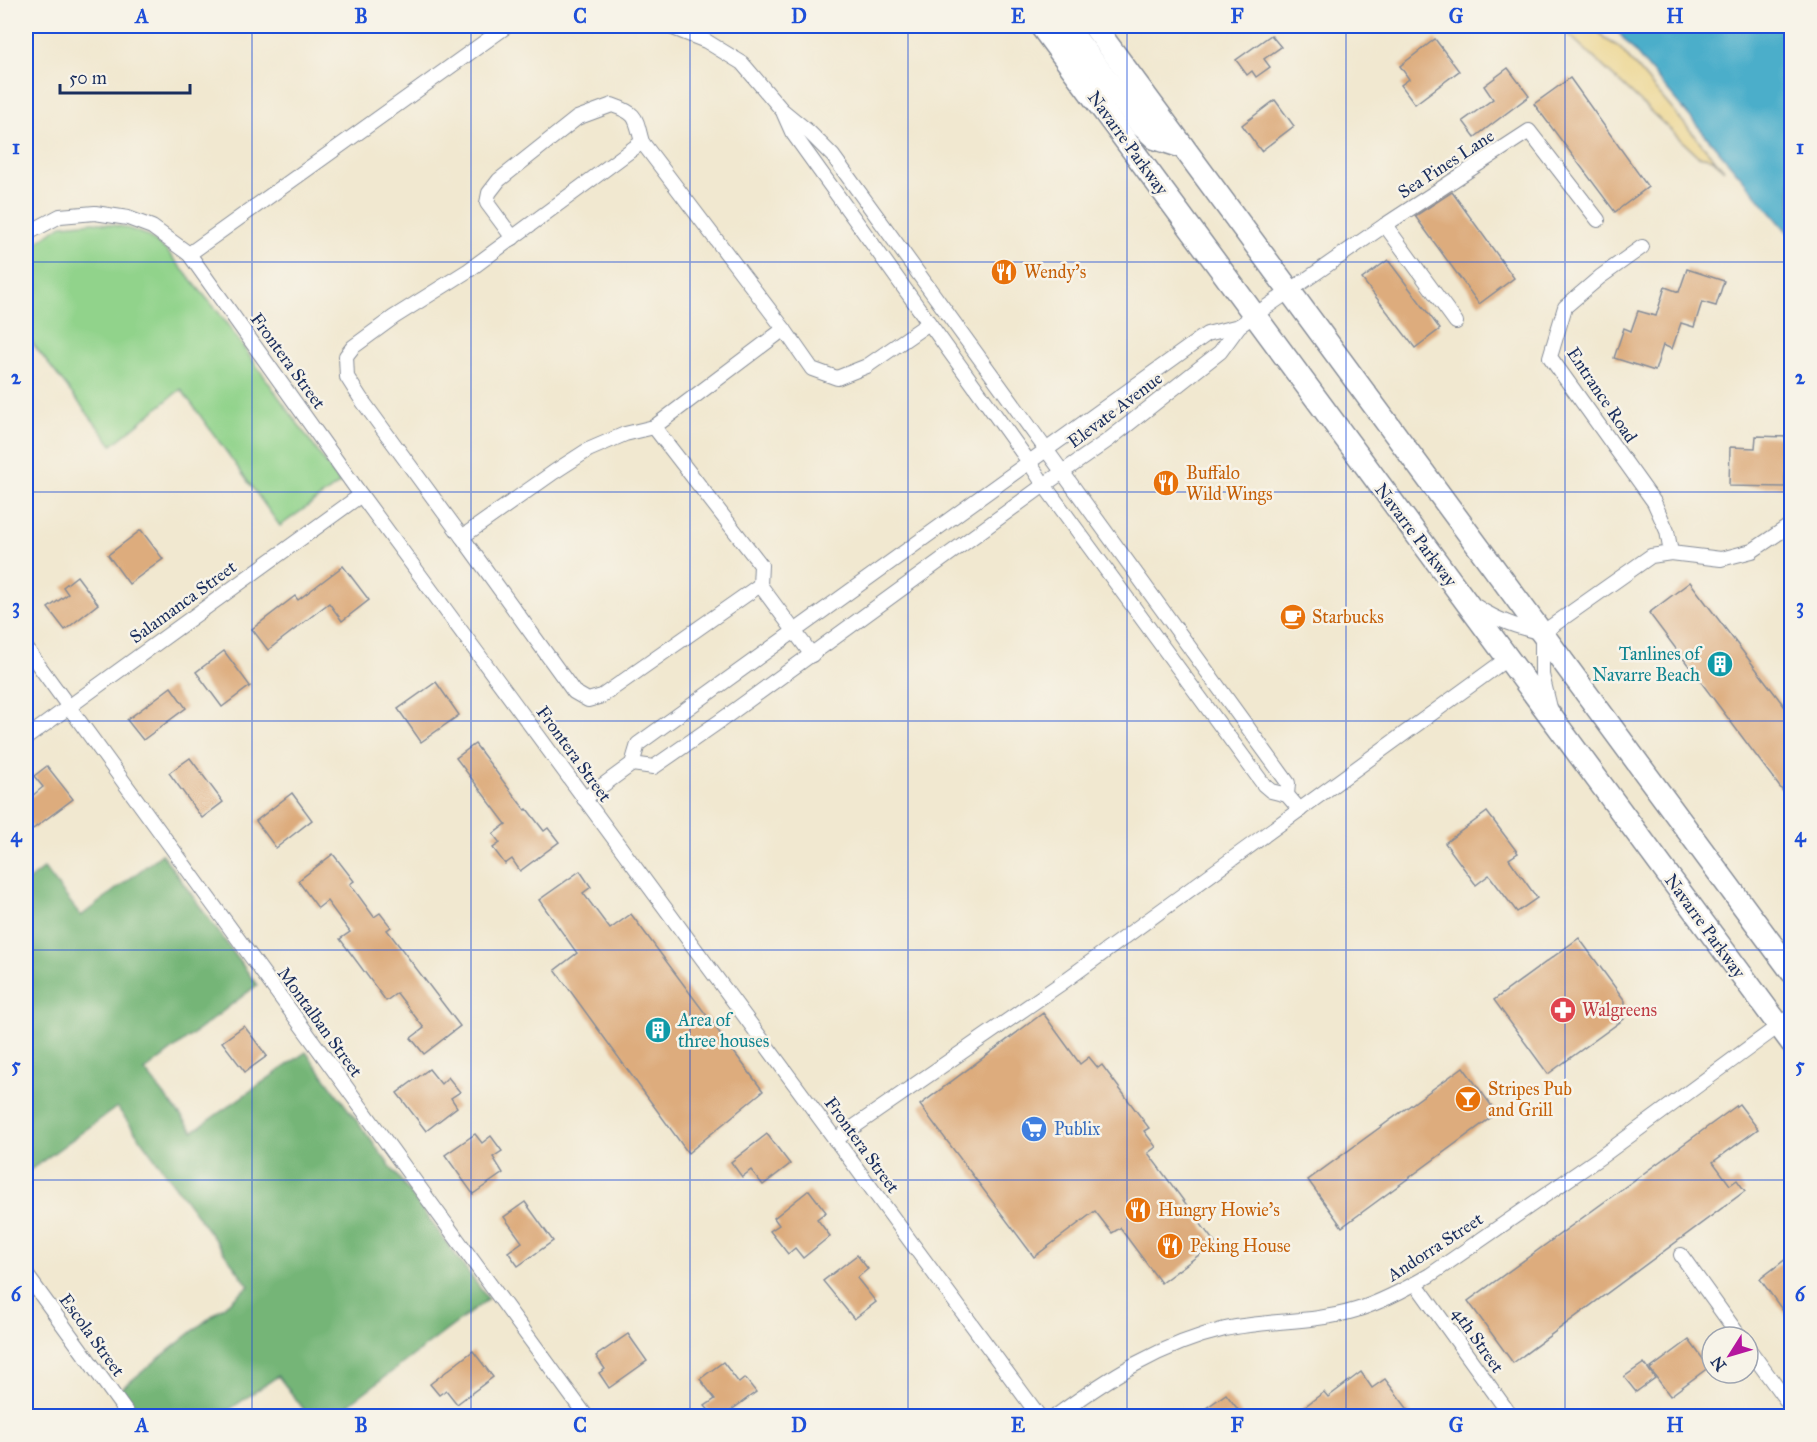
<svg xmlns="http://www.w3.org/2000/svg" width="1817" height="1442" viewBox="0 0 1817 1442" font-family="'IM FELL Great Primer',serif">
  <style>
    .green { fill: #91d38b; stroke: #568174; stroke-width: 1.5 }
    .forest { fill: #74b577; stroke: #48726a; stroke-width: 1.5 }
    .sand { fill: #eeda9e; stroke: #84847e; stroke-width: 1.5 }
    .water { fill: #4baeca; stroke: #336e94; stroke-width: 1.5 }
    .building { fill: #ddac7d }
    .lines { fill: none; stroke-linecap: round; stroke-linejoin: round }
    .minor-casing { stroke: #868c97; stroke-width: 16 }
    .trunk-casing { stroke: #868c97; stroke-width: 25 }
    .minor { stroke: #fff; stroke-width: 14 }
    .trunk { stroke: #fff; stroke-width: 22 }
    .grid { fill: none; stroke: #1d4ed8; stroke-width: 1.5; stroke-opacity: 0.55 }
    .labels { text-anchor: middle; dominant-baseline: central; stroke-width: 5; stroke-linejoin: round; paint-order: stroke }
    .street-label { font-size: 18px; fill: #1b2f5e; stroke: #f7f3e8 }
    .food-label { font-size: 18px; fill: #c56008; stroke: #f7f3e8; text-anchor: start }
    .culture-label { font-size: 18px; fill: #0d838f; stroke: #f7f3e8; text-anchor: end }
    .health-label { font-size: 18px; fill: #be3a42; stroke: #f7f3e8; text-anchor: start }
    .shop-label { font-size: 18px; fill: #366cbe; stroke: #f7f3e8; text-anchor: start }
    .neatline { fill: none; stroke: #1d4ed8; stroke-width: 2 }
    .grid-label { font-size: 20px; text-anchor: middle; font-weight: bold; fill: #1d4ed8 }
  </style>
  <rect width="100%" height="100%" fill="#f7f3e8"/>
  <filter id="ink" filterUnits="userSpaceOnUse"><feTurbulence type="fractalNoise" baseFrequency=".0167" numOctaves="2"/><feDisplacementMap in="SourceGraphic" scale="12" xChannelSelector="R" yChannelSelector="G"/><feConvolveMatrix kernelMatrix="1 2 1 2 8 2 1 2 1" color-interpolation-filters="sRGB"/></filter>
  <filter id="wash" filterUnits="userSpaceOnUse"><feTurbulence type="fractalNoise" baseFrequency=".008" numOctaves="4" result="noise"/><feDisplacementMap in="SourceGraphic" scale="24" xChannelSelector="R" yChannelSelector="G"/><feGaussianBlur stdDeviation="1.35" result="paint"/><feColorMatrix in="noise" values="0 0 0 0 0 0 0 0 0 0 0 0 0 0 0 0 0 1.4 0 .05"/><feComposite in="paint" operator="in"/></filter>
  <g filter="url(#wash)">
    <rect width="100%" height="100%" fill="#f1e8d0"/>
    <polygon class="green" points="94,222 124,227 146,235 167,251 219,313 340,483 280,526 181,389 112,445 26,335 26,250 62,225"/>
    <polygon class="forest" points="162,854 257,985 145,1071 193,1131 306,1052 488,1299 349,1404 359,1416 309,1416 278,1376 220,1416 141,1416 121,1389 249,1286 117,1107 26,1173 26,882 44,868 81,916"/>
    <polygon class="sand" points="1560,26 1594,26 1605,39 1619,47 1724,170 1713,159 1698,156"/>
    <polygon class="water" points="1613,26 1791,26 1791,236"/>
    <g id="blocks">
      <g class="building">
        <polygon points="1271,35 1281,47 1264,59 1270,67 1256,77 1252,71 1247,75 1236,60"/>
        <polygon points="1435,39 1459,71 1415,104 1401,85 1409,79 1400,66"/>
        <polygon points="1508,68 1529,96 1475,137 1463,121 1493,99 1484,86"/>
        <polygon points="1570,78 1648,187 1615,212 1534,104"/>
        <polygon points="1275,100 1294,126 1261,151 1242,125"/>
        <polygon points="1452,192 1514,278 1479,304 1415,216"/>
        <polygon points="1388,260 1440,329 1415,348 1362,279"/>
        <polygon points="1687,269 1724,281 1716,306 1702,302 1694,327 1681,323 1672,349 1663,345 1655,371 1614,358 1624,328 1631,331 1638,311 1656,316 1665,287 1679,292"/>
        <polygon points="1756,436 1791,437 1791,464 1785,464 1785,487 1729,486 1730,447 1755,448"/>
        <polygon points="141,530 163,559 129,584 108,555"/>
        <polygon points="343,566 369,600 342,621 329,603 268,650 252,629 295,596 298,600"/>
        <polygon points="77,576 98,604 65,630 48,608 68,594 63,587"/>
        <polygon points="1690,582 1791,715 1791,802 1649,613"/>
        <polygon points="224,651 250,686 222,707 196,672"/>
        <polygon points="436,682 459,715 421,742 398,709"/>
        <polygon points="171,687 186,708 143,740 127,720"/>
        <polygon points="475,744 525,810 527,809 544,831 548,828 559,842 520,871 512,859 505,864 493,848 500,843 493,834 506,824 456,758"/>
        <polygon points="190,758 223,802 202,818 169,773"/>
        <polygon points="47,766 73,799 33,829 26,820 26,801 43,787 34,776"/>
        <polygon points="292,793 312,820 276,848 256,821"/>
        <polygon points="1487,812 1518,853 1509,859 1537,898 1517,912 1489,875 1476,885 1445,843"/>
        <polygon points="333,854 354,881 350,884 374,917 380,913 391,927 387,930 460,1026 424,1054 411,1038 424,1028 397,993 386,1001 340,939 350,932 327,901 318,908 298,881"/>
        <polygon points="580,871 591,887 583,893 610,929 631,914 763,1091 688,1153 555,970 577,953 539,900"/>
        <polygon points="1579,938 1625,1001 1624,1019 1548,1074 1494,1000"/>
        <polygon points="1043,1013 1080,1064 1089,1057 1098,1068 1102,1065 1149,1128 1144,1131 1156,1147 1148,1153 1215,1243 1161,1283 1120,1228 1112,1233 1095,1211 1034,1257 920,1105"/>
        <polygon points="244,1026 267,1056 245,1072 222,1042"/>
        <polygon points="1463,1067 1497,1113 1342,1227 1308,1180"/>
        <polygon points="429,1069 441,1084 448,1077 460,1092 451,1098 457,1107 426,1131 397,1093"/>
        <polygon points="1739,1104 1758,1129 1713,1162 1730,1185 1737,1180 1745,1191 1513,1363 1468,1301"/>
        <polygon points="475,1134 482,1143 491,1136 502,1151 493,1157 503,1173 473,1194 445,1155"/>
        <polygon points="767,1134 790,1164 763,1185 751,1170 742,1177 731,1162"/>
        <polygon points="809,1190 826,1212 817,1219 830,1236 803,1258 795,1248 788,1254 770,1231 779,1225 774,1218"/>
        <polygon points="525,1202 553,1241 518,1266 508,1252 522,1242 504,1217"/>
        <polygon points="857,1255 868,1269 857,1278 876,1302 854,1319 823,1281"/>
        <polygon points="1791,1255 1791,1322 1760,1279"/>
        <polygon points="628,1334 647,1361 609,1388 599,1373 605,1369 596,1356"/>
        <polygon points="1689,1340 1709,1367 1670,1396 1650,1369"/>
        <polygon points="473,1351 493,1377 457,1404 446,1390 439,1395 430,1384"/>
        <polygon points="723,1362 739,1383 745,1378 756,1392 723,1416 714,1416 705,1406 715,1399 700,1379"/>
        <polygon points="1644,1363 1655,1378 1636,1392 1624,1377"/>
        <polygon points="1361,1372 1372,1388 1385,1379 1413,1416 1292,1416 1324,1392 1328,1397"/>
        <polygon points="1226,1394 1243,1416 1195,1416"/>
      </g>
    </g>
  </g>
  <g filter="url(#ink)">
    <use href="#blocks" fill-opacity="0" stroke="#868c97" stroke-width="1.5"/>
    <g class="lines">
      <defs>
        <g id="minor">
          <polyline points="668,26 706,41 742,63 782,110 810,133 833,156 1288,783 1287,795"/>
          <polyline points="784,114 792,132 1029,462 1044,485 1264,785 1271,791 1287,795 1300,810"/>
          <polyline points="1385,225 1456,322"/>
          <polyline points="26,234 60,216 95,213 128,218 152,227 189,254 361,495 1039,1416"/>
          <path d="M513,238L487,203L489,193L499,180L577,118L612,105C638,114 635,117 642,142L784,329L812,369L837,378L867,366L929,323"/>
          <polyline points="1642,247 1600,277 1565,307 1550,357 1654,502 1667,531 1671,553"/>
          <polyline points="189,254 507,26"/>
          <polyline points="784,329 654,427 625,434 588,450 554,472 462,537 574,692 588,700 602,696 760,585 812,655"/>
          <polyline points="654,427 761,565 760,585"/>
          <polyline points="462,537 361,399 347,377 346,356 353,347 394,317 469,270 642,142"/>
          <path d="M1477,607C1498,621 1518,627 1542,633L1651,556L1671,553L1721,559L1752,551L1792,524"/>
          <polyline points="1542,633 1542,675 1550,708"/>
          <polyline points="26,648 586,1416"/>
          <polyline points="26,738 361,495"/>
          <polyline points="632,764 654,767 720,721 1044,485 1107,441 1220,352 1239,326 1385,225 1529,131 1598,220"/>
          <polyline points="584,799 632,764 638,744 1207,334 1239,326"/>
          <polyline points="835,1140 1059,985 1508,658"/>
          <polyline points="1681,1255 1740,1337"/>
          <polyline points="26,1274 129,1416"/>
          <polyline points="1416,1284 1511,1416"/>
          <polyline points="1748,1348 1792,1408"/>
          <path d="M1056,1416C1108,1378 1161,1344 1225,1329C1268,1320 1314,1323 1356,1310C1382,1302 1406,1289 1430,1275L1602,1156L1792,1016"/>
        </g>
        <g id="trunk">
          <polyline points="1041,26 1792,1043"/>
          <polyline points="1066,26 1142,126 1155,138 1183,147"/>
          <polyline points="1094,26 1792,972"/>
        </g>
      </defs>
      <use href="#minor" class="minor-casing"/>
      <use href="#trunk" class="trunk-casing"/>
      <use href="#minor" class="minor"/>
      <use href="#trunk" class="trunk"/>
    </g>
  </g>
  <path class="grid" d="M252,26V1416M471,26V1416M690,26V1416M908,26V1416M1127,26V1416M1346,26V1416M1565,26V1416M26,262H1792M26,492H1792M26,721H1792M26,950H1792M26,1180H1792"/>
  <defs>
    <symbol id="restaurant-disc" viewBox="-11 -11 22 22"><circle r="9.5" fill="#e8710a" stroke="#f7f3e8"/><path d="M-5-6h1v4h1v-4h1v4h1v-4h1v5L-1.5 .5V6h-2V.5L-5-1ZM5-6V6H3V1.5H1.5Q1.5-4 5-6Z" fill="#fff"/></symbol>
    <symbol id="cafe-disc" viewBox="-11 -11 22 22"><circle r="9.5" fill="#e8710a" stroke="#f7f3e8"/><path d="M-5.5-4.5H6V0H3Q3 3.5 0 3.5H-2.5Q-5.5 3.5-5.5 0ZM3-3.2v2h1.7v-2ZM-6 4.5H4V6H-6Z" fill="#fff"/></symbol>
    <symbol id="building-disc" viewBox="-11 -11 22 22"><circle r="9.5" fill="#0f9aa8" stroke="#f7f3e8"/><path d="M-4-6H4V6H1V3H-1V6H-4ZM-2.5-4.3h1.7v1.8h-1.7ZM.8-4.3h1.7v1.8H.8ZM-2.5-1h1.7V.8h-1.7ZM.8-1h1.7V.8H.8Z" fill="#fff"/></symbol>
    <symbol id="pharmacy-disc" viewBox="-11 -11 22 22"><circle r="9.5" fill="#e0444e" stroke="#f7f3e8"/><path d="M-2-6h4v4h4v4h-4v4h-4v-4h-4v-4h4Z" fill="#fff"/></symbol>
    <symbol id="bar-disc" viewBox="-11 -11 22 22"><circle r="9.5" fill="#e8710a" stroke="#f7f3e8"/><path d="M-6-5H6L.8 .8V4.5H3.5V6h-7V4.5H-.8V.8Z" fill="#fff"/></symbol>
    <symbol id="supermarket-disc" viewBox="-11 -11 22 22"><circle r="9.5" fill="#3f7fe0" stroke="#f7f3e8"/><path d="M-6-5.5h2.5l.6 2H6L4.5 2H-2.5L-4.4-4H-6ZM-1.5 3.2a1.3 1.3 0 1 0 .1 0ZM3 3.2a1.3 1.3 0 1 0 .1 0Z" fill="#fff"/></symbol>
  </defs>
  <g fill-rule="evenodd">
    <use href="#restaurant-disc" x="989" y="257" width="30" height="30"/>
    <use href="#restaurant-disc" x="1151" y="468" width="30" height="30"/>
    <use href="#cafe-disc" x="1278" y="602" width="30" height="30"/>
    <use href="#building-disc" x="1705" y="649" width="30" height="30"/>
    <use href="#pharmacy-disc" x="1548" y="995" width="30" height="30"/>
    <use href="#building-disc" x="643" y="1015" width="30" height="30"/>
    <use href="#bar-disc" x="1453" y="1084" width="30" height="30"/>
    <use href="#supermarket-disc" x="1019" y="1114" width="30" height="30"/>
    <use href="#restaurant-disc" x="1123" y="1195" width="30" height="30"/>
    <use href="#restaurant-disc" x="1155" y="1231" width="30" height="30"/>
  </g>
  <g class="labels">
    <g class="street-label">
      <text transform="translate(1128 143) rotate(54)">Navarre Parkway</text>
      <text transform="translate(1446 164) rotate(-33)">Sea Pines Lane</text>
      <text transform="translate(288 361) rotate(54)">Frontera Street</text>
      <text transform="translate(1602 395) rotate(56)">Entrance Road</text>
      <text transform="translate(1115 410) rotate(-37)">Elevate Avenue</text>
      <text transform="translate(1416 535) rotate(53)">Navarre Parkway</text>
      <text transform="translate(183 602) rotate(-36)">Salamanca Street</text>
      <text transform="translate(574 754) rotate(54)">Frontera Street</text>
      <text transform="translate(1705 926) rotate(54)">Navarre Parkway</text>
      <text transform="translate(320 1022) rotate(54)">Montalban Street</text>
      <text transform="translate(862 1145) rotate(54)">Frontera Street</text>
      <text transform="translate(1435 1247) rotate(-33)">Andorra Street</text>
      <text transform="translate(92 1335) rotate(54)">Escola Street</text>
      <text transform="translate(1478 1340) rotate(55)">4th Street</text>
    </g>
    <g class="food-label">
      <text x="1024" y="272">Wendy's</text>
      <text x="1186" y="473">Buffalo<tspan x="1186" dy="21">Wild Wings</tspan></text>
      <text x="1312" y="617">Starbucks</text>
      <text x="1488" y="1089">Stripes Pub<tspan x="1488" dy="21">and Grill</tspan></text>
      <text x="1158" y="1210">Hungry Howie's</text>
      <text x="1190" y="1246">Peking House</text>
    </g>
    <g class="culture-label">
      <text x="1700" y="654">Tanlines of<tspan x="1700" dy="21">Navarre Beach</tspan></text>
      <text x="678" y="1020" text-anchor="start">Area of<tspan x="678" dy="21">three houses</tspan></text>
    </g>
    <g class="health-label">
      <text x="1582" y="1010">Walgreens</text>
    </g>
    <g class="shop-label">
      <text x="1054" y="1129">Publix</text>
    </g>
  </g>
  <rect width="1817" height="1442" fill="none" stroke="#f7f3e8" stroke-width="66"/>
  <g transform="translate(1730 1355) rotate(233)"><circle r="28" fill="#f7f3e8" stroke="#9fa5b1" stroke-width="1.5"/>
  <path d="M0-4.5L10 22L0 15L-10 22Z" fill="#b5179e"/>
  <text y="-9" font-size="16" font-weight="bold" text-anchor="middle" fill="#1b2f5e">N</text>
  </g>
  <path d="M60 84v9h130v-9" fill="none" stroke="#1b2f5e" stroke-width="3"/>
  <text x="69" y="84" font-size="18" fill="#1b2f5e" stroke="#f7f3e8" stroke-width="4.5" paint-order="stroke">50 m</text>
  <rect x="33" y="33" width="1751" height="1376" class="neatline"/>
  <g class="grid-label">
    <text x="142" y="23">A</text>
    <text x="361" y="23">B</text>
    <text x="580" y="23">C</text>
    <text x="799" y="23">D</text>
    <text x="1018" y="23">E</text>
    <text x="1237" y="23">F</text>
    <text x="1456" y="23">G</text>
    <text x="1675" y="23">H</text>
    <text x="16" y="154">1</text>
    <text x="1800" y="154">1</text>
    <text x="16" y="384">2</text>
    <text x="1800" y="384">2</text>
    <text x="16" y="613">3</text>
    <text x="1800" y="613">3</text>
    <text x="16" y="842">4</text>
    <text x="1800" y="842">4</text>
    <text x="16" y="1072">5</text>
    <text x="1800" y="1072">5</text>
    <text x="16" y="1301">6</text>
    <text x="1800" y="1301">6</text>
    <text x="142" y="1432">A</text>
    <text x="361" y="1432">B</text>
    <text x="580" y="1432">C</text>
    <text x="799" y="1432">D</text>
    <text x="1018" y="1432">E</text>
    <text x="1237" y="1432">F</text>
    <text x="1456" y="1432">G</text>
    <text x="1675" y="1432">H</text>
  </g>
</svg>
